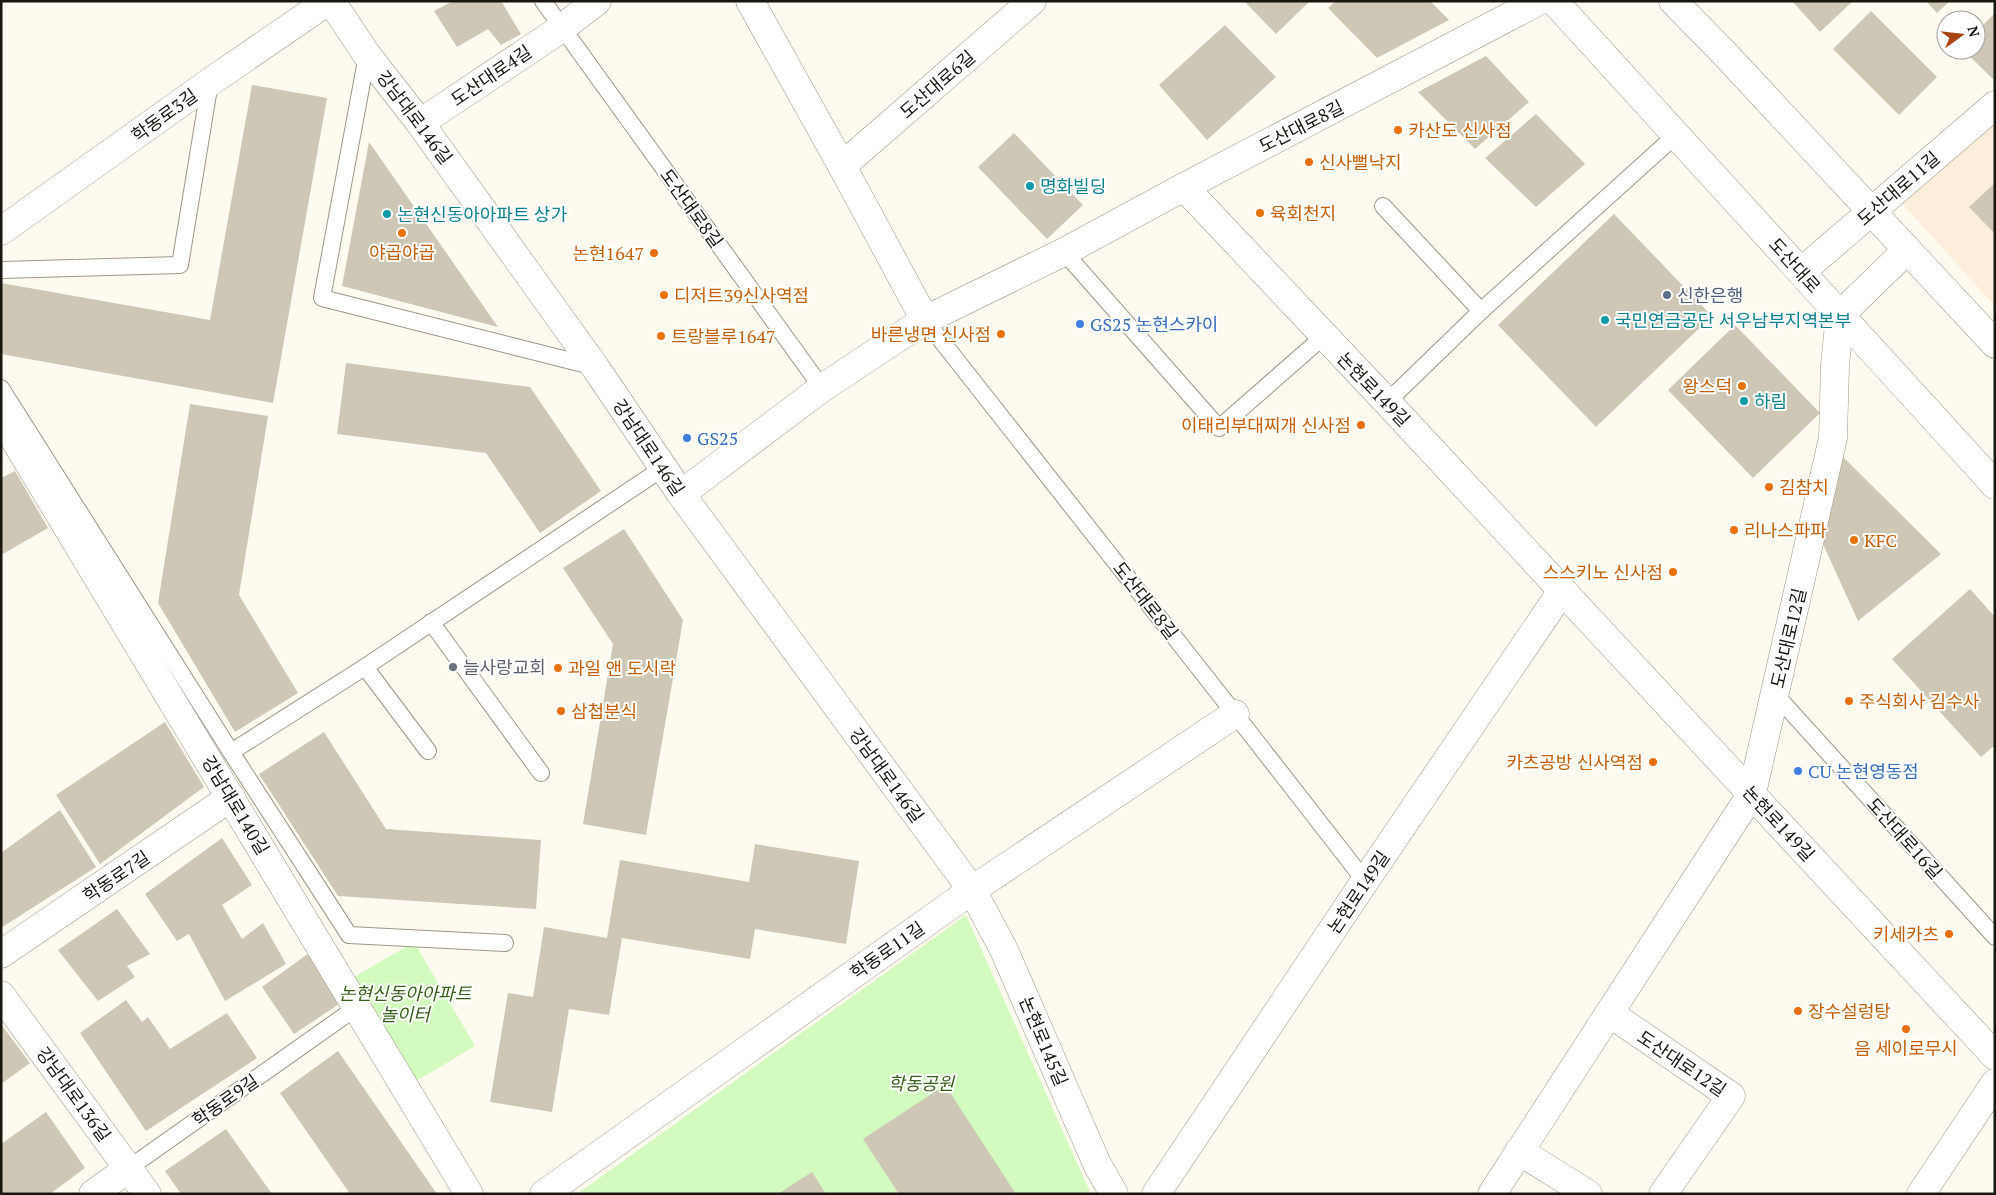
<svg xmlns="http://www.w3.org/2000/svg" width="1996" height="1195" viewBox="0 0 1996 1195" font-family="'PT Serif','Noto Sans KR',serif">
  <style>
    .commercial { fill: #fceedb }
    .green { fill: #d4fbbf }
    .building { fill: #cec7b6 }
    .lines { fill: none; stroke-linecap: round; stroke-linejoin: round }
    .lane-casing { stroke: #9e9787; stroke-width: 18 }
    .street-casing { stroke: #9e9787; stroke-width: 29 }
    .secondary-casing { stroke: #9e9787; stroke-width: 29 }
    .lane { stroke: #fff; stroke-width: 16 }
    .street { stroke: #fff; stroke-width: 28 }
    .secondary { stroke: #fff; stroke-width: 28 }
    .food-dot { fill: #e8710a; stroke: #fff; stroke-width: 2 }
    .culture-dot { fill: #0f9aa8; stroke: #fff; stroke-width: 2 }
    .service-dot { fill: #5c6f8a; stroke: #fff; stroke-width: 2 }
    .shop-dot { fill: #3f7fe0; stroke: #fff; stroke-width: 2 }
    .worship-dot { fill: #6b7280; stroke: #fff; stroke-width: 2 }
    .labels { text-anchor: middle; dominant-baseline: central; stroke-width: 4; stroke-linejoin: round; paint-order: stroke }
    .street-label { font-size: 18px; fill: #191610; stroke: #fff }
    .food-label { font-size: 18px; fill: #c56008; stroke: #fff; text-anchor: start }
    .culture-label { font-size: 18px; fill: #0d838f; stroke: #fff; text-anchor: start }
    .service-label { font-size: 18px; fill: #4e5e75; stroke: #fff; text-anchor: start }
    .shop-label { font-size: 18px; fill: #366cbe; stroke: #fff; text-anchor: start }
    .worship-label { font-size: 18px; fill: #5b616d; stroke: #fff; text-anchor: start }
    .park-label { font-size: 18px; font-style: italic; fill: #365f18; stroke: #fff }
  </style>
  <rect width="100%" height="100%" fill="#fffaf0"/>
  <polygon class="commercial" points="1995,116 1995,306 1898,199"/>
  <g class="green">
    <polygon points="966,915 1091,1194 577,1194"/>
    <polygon points="414,942 475,1046 408,1086 347,981"/>
  </g>
  <g class="building">
    <polygon points="453,1 501,1 521,34 501,45 488,29 457,47 434,11"/>
    <polygon points="1244,1 1310,1 1276,34"/>
    <polygon points="1336,1 1430,1 1449,20 1377,58 1328,8"/>
    <polygon points="1792,1 1853,1 1820,32"/>
    <polygon points="1926,1 1950,1 1937,13"/>
    <polygon points="1871,11 1937,77 1899,115 1833,49"/>
    <polygon points="1995,13 1995,79 1994,80 1963,50 1976,50 1976,32"/>
    <polygon points="1225,25 1276,77 1207,140 1159,85"/>
    <polygon points="1486,56 1529,102 1475,149 1418,92"/>
    <polygon points="252,85 327,98 273,403 1,354 1,283 210,320"/>
    <polygon points="1536,114 1585,164 1536,207 1485,158"/>
    <polygon points="1014,133 1083,205 1047,239 978,167"/>
    <polygon points="369,142 498,327 342,286"/>
    <polygon points="1995,183 1995,234 1969,207"/>
    <polygon points="1614,214 1712,316 1596,427 1498,325"/>
    <polygon points="1735,325 1820,413 1753,478 1668,390"/>
    <polygon points="346,363 530,387 601,491 540,533 486,453 337,434"/>
    <polygon points="190,404 268,416 239,595 298,693 235,732 158,603"/>
    <polygon points="1843,457 1941,554 1858,621 1823,544"/>
    <polygon points="15,471 48,528 1,555 1,478"/>
    <polygon points="624,529 683,620 646,835 583,824 613,644 563,568"/>
    <polygon points="1970,589 1995,617 1995,745 1981,757 1892,659"/>
    <polygon points="165,722 204,787 100,864 56,795"/>
    <polygon points="324,732 386,829 541,840 536,909 338,896 259,774"/>
    <polygon points="60,810 96,867 1,928 1,853"/>
    <polygon points="222,838 252,885 222,905 242,939 263,923 286,964 225,1001 189,934 177,941 145,894"/>
    <polygon points="755,844 859,861 846,944 755,929 750,959 622,938 609,1015 569,1009 552,1112 490,1102 508,993 533,997 544,927 607,938 620,860 749,882"/>
    <polygon points="117,909 150,954 127,966 135,977 98,1001 58,950"/>
    <polygon points="309,953 339,1004 294,1034 262,987"/>
    <polygon points="126,1000 142,1022 148,1017 170,1049 227,1013 257,1058 146,1131 80,1033"/>
    <polygon points="1,1024 30,1063 1,1084"/>
    <polygon points="338,1051 437,1194 350,1194 280,1093"/>
    <polygon points="945,1085 1016,1194 899,1194 863,1139"/>
    <polygon points="46,1112 85,1168 50,1194 1,1194 1,1144"/>
    <polygon points="226,1129 272,1194 181,1194 165,1171"/>
    <polygon points="812,1172 826,1194 778,1194"/>
  </g>
  <g class="lines">
    <defs>
      <g id="lane">
        <polyline points="543,1 822,388"/>
        <polyline points="367,55 322,298 595,367"/>
        <polyline points="1383,206 1481,311"/>
        <polyline points="1064,252 1219,428 1324,336"/>
        <polyline points="1,270 180,265 210,82"/>
        <polyline points="925,320 1235,714 1365,881"/>
        <polyline points="1,388 231,752 365,667"/>
        <polyline points="1387,402 1481,311 1676,135"/>
        <polyline points="431,622 541,773"/>
        <polyline points="1775,694 1995,937"/>
        <polyline points="428,751 365,667 663,468"/>
        <polyline points="231,752 349,935 505,943"/>
        <polyline points="129,1168 357,1007"/>
      </g>
      <g id="street">
        <polyline points="331,1 367,55 420,123 595,367 681,494 972,890 1004,950 1097,1164 1114,1194"/>
        <polyline points="750,1 842,166 925,320"/>
        <polyline points="420,123 562,28 597,1"/>
        <polyline points="842,166 1032,1"/>
        <polyline points="1184,187 1387,402 1995,1056"/>
        <polyline points="1,231 210,82 328,1"/>
        <polyline points="1801,272 1995,105"/>
        <polyline points="1,417 469,1194"/>
        <polyline points="681,494 822,388 925,320 1064,252 1184,187 1539,1"/>
        <polyline points="1,954 231,797"/>
        <polyline points="1,995 147,1194"/>
        <polyline points="1609,1013 1731,1096 1663,1194"/>
        <polyline points="1519,1151 1588,1194"/>
        <polyline points="93,1194 129,1168"/>
        <polyline points="544,1194 972,890 1235,714"/>
        <polyline points="1156,1194 1365,881 1562,591"/>
        <polyline points="1492,1194 1752,793 1833,438 1835,365 1840,315 1907,250"/>
        <polyline points="1921,1194 1995,1083"/>
      </g>
      <g id="secondary">
        <polyline points="1554,1 1995,485"/>
        <polyline points="1673,1 1724,53 1995,344"/>
      </g>
    </defs>
    <use href="#lane" class="lane-casing"/>
    <use href="#street" class="street-casing"/>
    <use href="#secondary" class="secondary-casing"/>
    <use href="#lane" class="lane"/>
    <use href="#street" class="street"/>
    <use href="#secondary" class="secondary"/>
  </g>
  <g class="food-dot">
    <circle cx="1398" cy="130" r="5"/>
    <circle cx="1309" cy="162" r="5"/>
    <circle cx="1260" cy="213" r="5"/>
    <circle cx="402" cy="233" r="5"/>
    <circle cx="654" cy="253" r="5"/>
    <circle cx="664" cy="295" r="5"/>
    <circle cx="1001" cy="334" r="5"/>
    <circle cx="661" cy="336" r="5"/>
    <circle cx="1742" cy="386" r="5"/>
    <circle cx="1361" cy="425" r="5"/>
    <circle cx="1769" cy="487" r="5"/>
    <circle cx="1734" cy="530" r="5"/>
    <circle cx="1854" cy="540" r="5"/>
    <circle cx="1673" cy="572" r="5"/>
    <circle cx="558" cy="668" r="5"/>
    <circle cx="1849" cy="701" r="5"/>
    <circle cx="561" cy="711" r="5"/>
    <circle cx="1653" cy="762" r="5"/>
    <circle cx="1949" cy="934" r="5"/>
    <circle cx="1798" cy="1011" r="5"/>
    <circle cx="1906" cy="1029" r="5"/>
  </g>
  <g class="culture-dot">
    <circle cx="1030" cy="186" r="5"/>
    <circle cx="387" cy="214" r="5"/>
    <circle cx="1605" cy="320" r="5"/>
    <circle cx="1744" cy="401" r="5"/>
  </g>
  <circle class="service-dot" cx="1667" cy="295" r="5"/>
  <g class="shop-dot">
    <circle cx="1080" cy="324" r="5"/>
    <circle cx="687" cy="438" r="5"/>
    <circle cx="1798" cy="771" r="5"/>
  </g>
  <circle class="worship-dot" cx="453" cy="667" r="5"/>
  <g class="labels">
    <g class="street-label">
      <text transform="translate(491 75) rotate(-34)">도산대로4길</text>
      <text transform="translate(937 84) rotate(-41)">도산대로6길</text>
      <text transform="translate(164 115) rotate(-36)">학동로3길</text>
      <text transform="translate(415 117) rotate(53)">강남대로146길</text>
      <text transform="translate(1301 126) rotate(-27)">도산대로8길</text>
      <text transform="translate(1898 188) rotate(-41)">도산대로11길</text>
      <text transform="translate(692 208) rotate(54)">도산대로8길</text>
      <text transform="translate(1795 265) rotate(48)">도산대로</text>
      <text transform="translate(1374 389) rotate(46)">논현로149길</text>
      <text transform="translate(649 447) rotate(56)">강남대로146길</text>
      <text transform="translate(1146 600) rotate(52)">도산대로8길</text>
      <text transform="translate(1788 638) rotate(-77)">도산대로12길</text>
      <text transform="translate(887 775) rotate(54)">강남대로146길</text>
      <text transform="translate(236 805) rotate(59)">강남대로140길</text>
      <text transform="translate(1779 823) rotate(47)">논현로149길</text>
      <text transform="translate(1905 838) rotate(48)">도산대로16길</text>
      <text transform="translate(116 876) rotate(-34)">학동로7길</text>
      <text transform="translate(1358 892) rotate(-56)">논현로149길</text>
      <text transform="translate(887 950) rotate(-35)">학동로11길</text>
      <text transform="translate(1044 1041) rotate(67)">논현로145길</text>
      <text transform="translate(1682 1063) rotate(34)">도산대로12길</text>
      <text transform="translate(74 1094) rotate(54)">강남대로136길</text>
      <text transform="translate(225 1100) rotate(-35)">학동로9길</text>
    </g>
    <g class="food-label">
      <text x="1408" y="130">카산도 신사점</text>
      <text x="1319" y="162">신사뻘낙지</text>
      <text x="1270" y="213">육회천지</text>
      <text x="402" y="252" text-anchor="middle">야곱야곱</text>
      <text x="644" y="253" text-anchor="end">논현1647</text>
      <text x="674" y="295">디저트39신사역점</text>
      <text x="991" y="334" text-anchor="end">바른냉면 신사점</text>
      <text x="671" y="336">트랑블루1647</text>
      <text x="1732" y="386" text-anchor="end">왕스덕</text>
      <text x="1351" y="425" text-anchor="end">이태리부대찌개 신사점</text>
      <text x="1779" y="487">김참치</text>
      <text x="1744" y="530">리나스파파</text>
      <text x="1864" y="540">KFC</text>
      <text x="1663" y="572" text-anchor="end">스스키노 신사점</text>
      <text x="568" y="668">과일 앤 도시락</text>
      <text x="1859" y="701">주식회사 김수사</text>
      <text x="571" y="711">삼첩분식</text>
      <text x="1643" y="762" text-anchor="end">카츠공방 신사역점</text>
      <text x="1939" y="934" text-anchor="end">키세카츠</text>
      <text x="1808" y="1011">장수설렁탕</text>
      <text x="1906" y="1048" text-anchor="middle">음 세이로무시</text>
    </g>
    <g class="culture-label">
      <text x="1040" y="186">명화빌딩</text>
      <text x="397" y="214">논현신동아아파트 상가</text>
      <text x="1615" y="320">국민연금공단 서우남부지역본부</text>
      <text x="1754" y="401">하림</text>
    </g>
    <g class="service-label">
      <text x="1677" y="295">신한은행</text>
    </g>
    <g class="shop-label">
      <text x="1090" y="324">GS25 논현스카이</text>
      <text x="697" y="438">GS25</text>
      <text x="1808" y="771">CU 논현영동점</text>
    </g>
    <g class="worship-label">
      <text x="463" y="667">늘사랑교회</text>
    </g>
    <g class="park-label">
      <text x="405" y="993">논현신동아아파트<tspan x="405" dy="21">놀이터</tspan></text>
      <text x="921" y="1083">학동공원</text>
    </g>
  </g>
  <rect width="1996" height="1195" fill="none" stroke="#191610" stroke-width="5"/>
  <g transform="translate(1961 35) rotate(75)"><circle r="24" fill="#ffffff" stroke="#a3a29f"/>
  <path d="M0-4L9 19L0 12L-9 19Z" fill="#a94514"/>
  <text y="-8" font-size="14" font-weight="bold" text-anchor="middle" fill="#191610">N</text>
  </g>
</svg>
